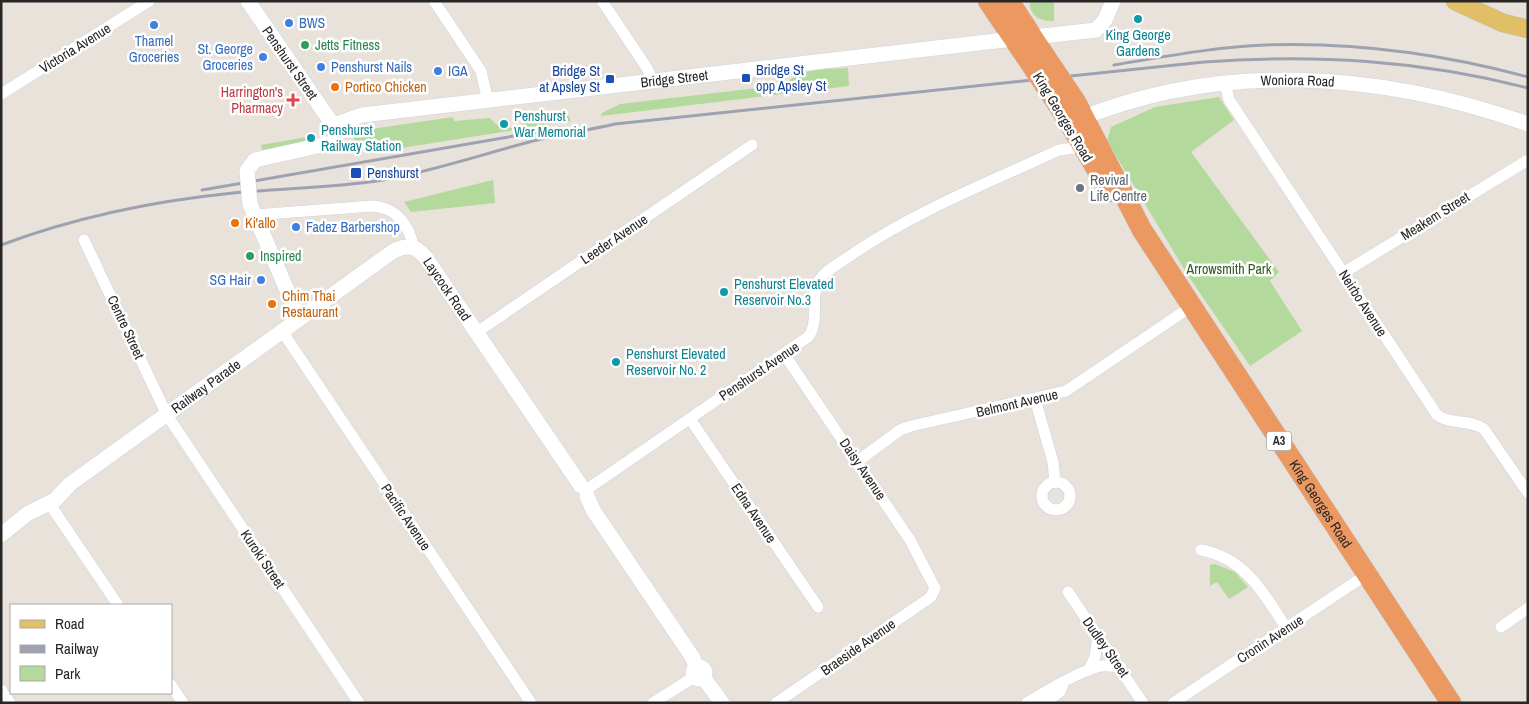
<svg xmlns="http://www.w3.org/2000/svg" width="1529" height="704" viewBox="0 0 1529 704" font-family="'Archivo Narrow',sans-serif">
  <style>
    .green { fill: #b3da9c }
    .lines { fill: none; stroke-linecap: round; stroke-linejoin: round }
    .street-casing { stroke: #d0d3df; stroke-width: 12 }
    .secondary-casing { stroke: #d0d3df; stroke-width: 16 }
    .primary-casing { stroke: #c3c3c3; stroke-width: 19 }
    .highway-casing { stroke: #c3c3c3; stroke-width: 21 }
    .street { stroke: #fff; stroke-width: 11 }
    .secondary { stroke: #fff; stroke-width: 15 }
    .primary { stroke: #e0bf67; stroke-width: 18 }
    .highway { stroke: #ec9861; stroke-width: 20 }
    .rail { stroke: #9ea1b0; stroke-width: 3 }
    .secondary-bridge-casing { stroke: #d0d3df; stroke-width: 16; stroke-linecap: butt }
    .highway-bridge-casing { stroke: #c3c3c3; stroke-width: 21; stroke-linecap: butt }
    .secondary-bridge { stroke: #fff; stroke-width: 15 }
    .highway-bridge { stroke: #ec9861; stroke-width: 20 }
    .culture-dot { fill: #0f9aa8; stroke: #fff; stroke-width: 2 }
    .shop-dot { fill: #3f7fe0; stroke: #fff; stroke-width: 2 }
    .leisure-dot { fill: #2e9e5b; stroke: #fff; stroke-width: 2 }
    .transit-dot { fill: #1a4fb4; stroke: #fff; stroke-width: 2 }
    .food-dot { fill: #e8710a; stroke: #fff; stroke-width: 2 }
    .health-dot { fill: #e0444e; stroke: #fff; stroke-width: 2 }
    .worship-dot { fill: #6b7280; stroke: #fff; stroke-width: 2 }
    .labels { text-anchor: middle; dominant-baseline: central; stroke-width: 5; stroke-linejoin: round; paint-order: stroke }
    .shield { fill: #fff; stroke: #686868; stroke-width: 1 }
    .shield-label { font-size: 12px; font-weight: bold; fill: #272727 }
    .shop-label { font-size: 14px; fill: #366cbe; stroke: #fff; text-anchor: start }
    .culture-label { font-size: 14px; fill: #0d838f; stroke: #fff; text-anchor: start }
    .leisure-label { font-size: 14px; fill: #27864d; stroke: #fff; text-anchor: start }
    .street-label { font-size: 14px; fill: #272727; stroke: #fff }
    .transit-label { font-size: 14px; fill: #164399; stroke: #fff; text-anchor: start }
    .food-label { font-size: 14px; fill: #c56008; stroke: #fff; text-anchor: start }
    .health-label { font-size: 14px; fill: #be3a42; stroke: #fff; text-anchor: end }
    .worship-label { font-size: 14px; fill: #5b616d; stroke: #fff; text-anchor: start }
    .park-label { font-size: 14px; fill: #2f5b20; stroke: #fff }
  </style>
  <rect width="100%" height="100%" fill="#e8e2da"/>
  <g class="green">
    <path d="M1030,1H1054V21C1042,22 1028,16 1030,1Z"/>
    <path d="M848,68L849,86L601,116L602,113L620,104L783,85C804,67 821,70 848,68Z"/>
    <polygon points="1219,97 1234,120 1191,152 1279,272 1270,281 1302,331 1250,366 1189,277 1107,141 1111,127 1155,107"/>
    <path d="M548,112L569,116L571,121L389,150L386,143H358L354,139L355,135L365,130L453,117L454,121L490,118C498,129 512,131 524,123L521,116Z"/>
    <polygon points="307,137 307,142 262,150 261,145"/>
    <polygon points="493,180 495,203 411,212 404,202"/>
    <polygon points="1215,564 1235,572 1248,587 1229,599 1217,582 1210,586 1210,565"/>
  </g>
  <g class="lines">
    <defs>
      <g id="street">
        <polyline points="434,1 481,71 488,101"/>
        <polyline points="602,1 647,68 653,82"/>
        <path d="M1225,82L1229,100L1234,107L1437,415C1450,425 1470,419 1484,429L1528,493"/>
        <polyline points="1,94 149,1"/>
        <path d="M253,215L372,206C395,207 410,225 413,247"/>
        <polyline points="84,240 167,415 359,703"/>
        <polyline points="1343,273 1528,160"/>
        <polyline points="282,331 531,703"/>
        <polyline points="477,332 752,145"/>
        <polyline points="1035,399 1053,462 1055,482"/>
        <polyline points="690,419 818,607"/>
        <polyline points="858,461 900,430 911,426 1066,391 1192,306"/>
        <circle cx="1056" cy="496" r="14"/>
        <path d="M589,488L808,337C821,321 808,294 821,278C828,268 844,261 854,253C918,210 990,182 1059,150L1082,147"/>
        <polyline points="49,503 118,605"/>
        <path d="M1201,550C1245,558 1264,593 1286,628"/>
        <polyline points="1068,592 1143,703"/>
        <polyline points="1501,627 1528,608"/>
        <polyline points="1089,670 1095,657 1098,636"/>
        <polyline points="171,685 183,703"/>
        <polyline points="1,690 10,703"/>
        <polyline points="653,703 694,677"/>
        <polyline points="776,703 931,597 935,588 910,540 784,354"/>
        <path d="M1027,703C1046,691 1080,671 1101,666C1107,665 1115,667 1121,667"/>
        <polyline points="1044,703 1060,692 1063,684"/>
        <polyline points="1173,703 1366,575"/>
      </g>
      <g id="secondary">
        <polyline points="1033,37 1096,30 1105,20 1113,1"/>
        <path id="s1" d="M1075,121C1221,60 1381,72 1528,124"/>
        <path id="s2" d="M333,125L362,115L1013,39"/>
        <path d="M247,171L255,160L331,143C339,139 337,132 333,125L248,1"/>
        <polyline points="250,204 299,318"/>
        <polyline points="587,496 593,510 693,658 696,667"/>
        <path id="s3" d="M1,535L27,514L55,500L70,484L392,252C406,244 416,245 426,258L581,486"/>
        <circle cx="699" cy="673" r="6"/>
        <polyline points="703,677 722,703"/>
      </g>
      <polyline id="primary" points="1455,1 1503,23 1528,29"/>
      <g id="highway">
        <polyline points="988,1 1026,57"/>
        <polyline points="1009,1 1045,56"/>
        <path id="s4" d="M1076,102L1142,230L1451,703"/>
        <polyline points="1060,108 1110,192"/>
      </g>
    </defs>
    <use href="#street" class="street-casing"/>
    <use href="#secondary" class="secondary-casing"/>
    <use href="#primary" class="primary-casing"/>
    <use href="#highway" class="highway-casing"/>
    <use href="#street" class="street"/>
    <use href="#secondary" class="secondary"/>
    <use href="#primary" class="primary"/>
    <use href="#highway" class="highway"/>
    <g class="rail">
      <path d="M1114,65C1164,57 1214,47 1265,45C1353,42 1443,54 1528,77"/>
      <polyline points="202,190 560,128"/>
      <path d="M1,245C76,217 154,201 233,193C283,188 333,188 383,180C434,171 483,154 533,141C560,135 588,130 615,124L1204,62C1315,54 1419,60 1528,88"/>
    </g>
    <defs>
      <polyline id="secondary-bridge" points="247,171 250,204"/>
      <g id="highway-bridge">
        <polyline points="1045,56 1076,102"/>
        <polyline points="1026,57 1060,108"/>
      </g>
    </defs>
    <use href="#secondary-bridge" class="secondary-bridge-casing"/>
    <use href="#highway-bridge" class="highway-bridge-casing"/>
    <use href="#secondary-bridge" class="secondary-bridge"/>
    <use href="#highway-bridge" class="highway-bridge"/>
  </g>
  <g class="culture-dot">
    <circle cx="1138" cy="19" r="5"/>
    <circle cx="504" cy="124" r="5"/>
    <circle cx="311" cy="138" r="5"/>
    <circle cx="724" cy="292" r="5"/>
    <circle cx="616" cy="362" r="5"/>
  </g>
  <g class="shop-dot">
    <circle cx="289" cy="23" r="5"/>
    <circle cx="154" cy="25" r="5"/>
    <circle cx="263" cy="57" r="5"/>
    <circle cx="321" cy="67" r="5"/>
    <circle cx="438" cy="71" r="5"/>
    <circle cx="296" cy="227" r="5"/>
    <circle cx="261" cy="280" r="5"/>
  </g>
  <g class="leisure-dot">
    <circle cx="305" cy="45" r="5"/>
    <circle cx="250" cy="256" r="5"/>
  </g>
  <g class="transit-dot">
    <rect x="741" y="73" width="10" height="10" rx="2.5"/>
    <rect x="605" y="74" width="10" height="10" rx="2.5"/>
    <rect x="350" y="167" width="12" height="12" rx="2.5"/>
  </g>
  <g class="food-dot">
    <circle cx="335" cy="87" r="5"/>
    <circle cx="235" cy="223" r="5"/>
    <circle cx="272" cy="304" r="5"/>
  </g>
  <path class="health-dot" d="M290.5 92.5h5v5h5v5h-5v5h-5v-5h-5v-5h5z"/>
  <circle class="worship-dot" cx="1080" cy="188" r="5"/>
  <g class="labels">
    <rect class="shield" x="1266.5" y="431.5" width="25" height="19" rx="4"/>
    <g class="shield-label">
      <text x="1279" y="441">A3</text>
    </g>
    <g class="shop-label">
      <text x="299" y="23">BWS</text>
      <text x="154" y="41" text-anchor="middle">Thamel<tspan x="154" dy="16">Groceries</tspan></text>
      <text x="253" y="49" text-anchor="end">St. George<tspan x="253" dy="16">Groceries</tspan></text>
      <text x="331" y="67">Penshurst Nails</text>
      <text x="448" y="71">IGA</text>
      <text x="306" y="227">Fadez Barbershop</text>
      <text x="251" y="280" text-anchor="end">SG Hair</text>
    </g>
    <g class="culture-label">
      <text x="1138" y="35" text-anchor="middle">King George<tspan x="1138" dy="16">Gardens</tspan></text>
      <text x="514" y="116">Penshurst<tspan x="514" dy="16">War Memorial</tspan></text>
      <text x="321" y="130">Penshurst<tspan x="321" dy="16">Railway Station</tspan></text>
      <text x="734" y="284">Penshurst Elevated<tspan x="734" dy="16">Reservoir No.3</tspan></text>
      <text x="626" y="354">Penshurst Elevated<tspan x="626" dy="16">Reservoir No. 2</tspan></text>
    </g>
    <g class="leisure-label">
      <text x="315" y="45">Jetts Fitness</text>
      <text x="260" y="256">Inspired</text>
    </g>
    <g class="street-label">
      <text transform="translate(75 48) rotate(-32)">Victoria Avenue</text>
      <text transform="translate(290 63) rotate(55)">Penshurst Street</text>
      <text stroke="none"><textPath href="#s2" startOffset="345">Bridge Street</textPath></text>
      <text stroke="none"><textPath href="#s1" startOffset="228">Woniora Road</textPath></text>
      <text transform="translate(1063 117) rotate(59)">King Georges Road</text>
      <text transform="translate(1435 216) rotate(-32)">Meakem Street</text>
      <text transform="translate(614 239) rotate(-34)">Leeder Avenue</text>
      <text stroke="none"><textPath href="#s3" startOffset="560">Laycock Road</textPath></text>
      <text transform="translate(1363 303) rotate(57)">Neirbo Avenue</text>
      <text transform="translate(126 327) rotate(65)">Centre Street</text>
      <text transform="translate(759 371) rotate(-34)">Penshurst Avenue</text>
      <text stroke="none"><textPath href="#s3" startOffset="254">Railway Parade</textPath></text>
      <text transform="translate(1017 403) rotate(-13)">Belmont Avenue</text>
      <text transform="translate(863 469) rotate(56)">Daisy Avenue</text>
      <text stroke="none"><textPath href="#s4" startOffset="471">King Georges Road</textPath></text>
      <text transform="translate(754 513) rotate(56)">Edna Avenue</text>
      <text transform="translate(406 517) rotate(56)">Pacific Avenue</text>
      <text transform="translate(263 559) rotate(56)">Kuroki Street</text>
      <text transform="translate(1270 639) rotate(-33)">Cronin Avenue</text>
      <text transform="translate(858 647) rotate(-35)">Braeside Avenue</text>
      <text transform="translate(1106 647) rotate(55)">Dudley Street</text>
    </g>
    <g class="transit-label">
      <text x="756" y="70">Bridge St<tspan x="756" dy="16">opp Apsley St</tspan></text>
      <text x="600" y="71" text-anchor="end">Bridge St<tspan x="600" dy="16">at Apsley St</tspan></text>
      <text x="367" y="173">Penshurst</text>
    </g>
    <g class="food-label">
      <text x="345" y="87">Portico Chicken</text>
      <text x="245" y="223">Ki'allo</text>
      <text x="282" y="296">Chim Thai<tspan x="282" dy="16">Restaurant</tspan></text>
    </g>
    <g class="health-label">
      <text x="283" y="92">Harrington's<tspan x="283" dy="16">Pharmacy</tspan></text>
    </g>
    <g class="worship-label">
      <text x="1090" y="180">Revival<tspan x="1090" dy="16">Life Centre</tspan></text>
    </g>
    <g class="park-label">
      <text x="1229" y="269">Arrowsmith Park</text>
    </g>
  </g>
  <rect width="1529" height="704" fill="none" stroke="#272727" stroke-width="5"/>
  <rect x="10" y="604" width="162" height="90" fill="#ffffff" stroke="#a9a9a9"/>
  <rect x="20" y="620" width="25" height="8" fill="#e0bf67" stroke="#a9a9a9"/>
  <text x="55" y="629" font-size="15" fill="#272727">Road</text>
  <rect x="20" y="645" width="25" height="8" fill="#9ea1b0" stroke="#a9a9a9"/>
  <text x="55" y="654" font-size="15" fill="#272727">Railway</text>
  <rect x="20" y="666" width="25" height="15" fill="#b3da9c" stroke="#a9a9a9"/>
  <text x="55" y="679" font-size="15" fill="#272727">Park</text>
</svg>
